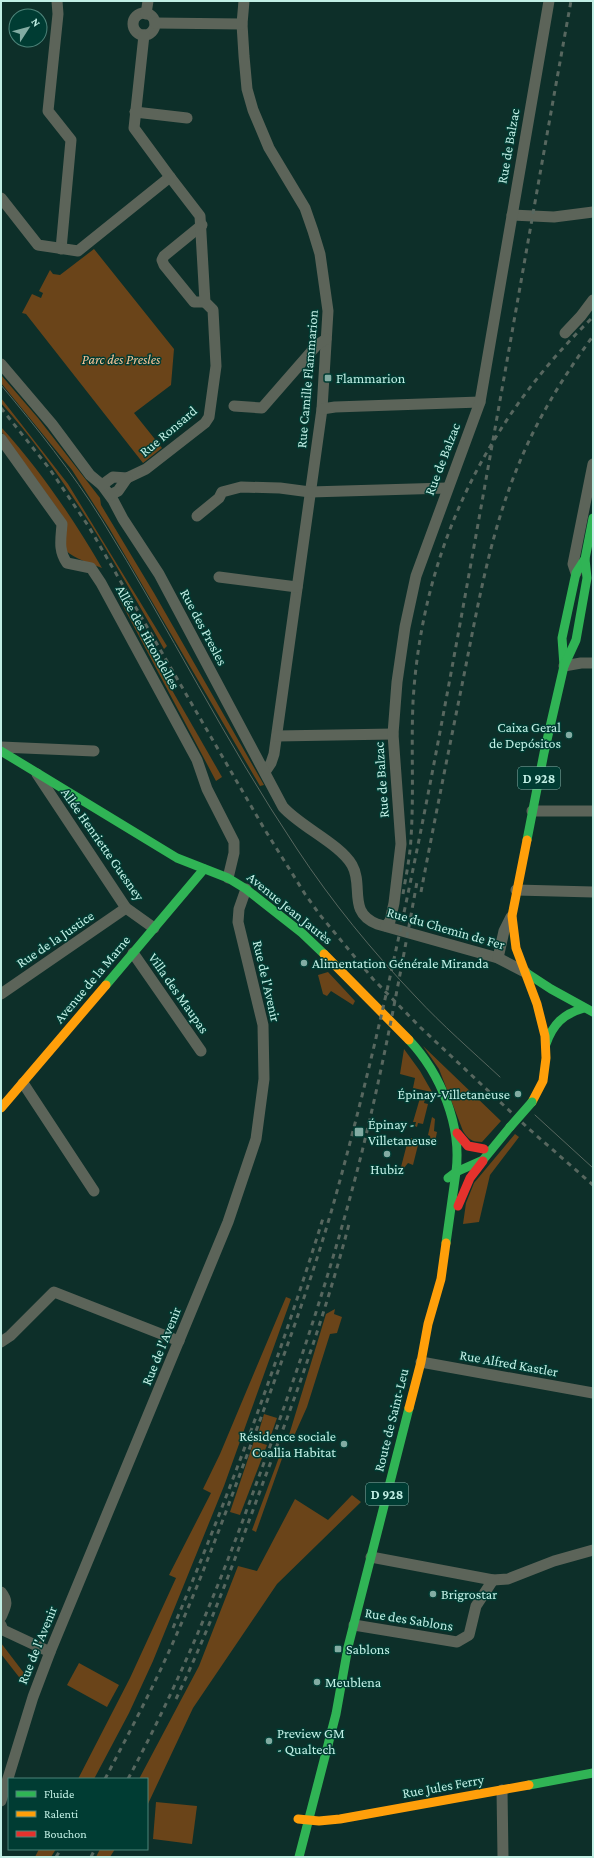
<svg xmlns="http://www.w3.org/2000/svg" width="594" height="1858" viewBox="0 0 594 1858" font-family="'Crimson Pro',serif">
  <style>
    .green { fill: #6a4419 }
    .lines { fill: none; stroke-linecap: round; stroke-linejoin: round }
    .street { stroke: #5c6459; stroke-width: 11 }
    .fast { stroke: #30b455; stroke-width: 9 }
    .slow { stroke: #ff9f0a; stroke-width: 9 }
    .jam { stroke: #e5322d; stroke-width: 9 }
    .tram { stroke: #57675f; stroke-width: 1 }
    .rail { stroke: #57675f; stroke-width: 3; stroke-dasharray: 5 5; stroke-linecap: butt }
    .fast-bridge { stroke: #30b455; stroke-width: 9 }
    .poi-dot { fill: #82aca3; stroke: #003c33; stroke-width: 1.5 }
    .labels { text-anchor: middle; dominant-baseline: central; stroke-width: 3; stroke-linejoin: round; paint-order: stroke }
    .shield { fill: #003c33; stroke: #87b9b0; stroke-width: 1 }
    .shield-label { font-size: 13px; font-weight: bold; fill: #c1efe5 }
    .street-label { font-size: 14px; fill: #c1efe5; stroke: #003c33 }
    .park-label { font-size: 14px; font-style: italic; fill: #fac498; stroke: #003c33 }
    .poi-label { font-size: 14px; fill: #c1efe5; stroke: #003c33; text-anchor: start }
  </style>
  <rect width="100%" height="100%" fill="#0d2f29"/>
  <g class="green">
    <polygon points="94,249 174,349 171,385 134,413 162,448 143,463 26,314 22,313 32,294 41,298 43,293 39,291 50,270 53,274 60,275"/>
    <polygon points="1,375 38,418 100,498 101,505 154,593 264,785 260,786 109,528 72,470 1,383"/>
    <path d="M1,398L68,484L167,646L164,649C115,563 67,477 1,403Z"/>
    <path d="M1,427C40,470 73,518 102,568C87,562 77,560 65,550L62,515L1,431Z"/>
    <polygon points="115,591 222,777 216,781"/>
    <polygon points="328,972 355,1001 353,1005 331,991 327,996 323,994 318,975"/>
    <path d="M423,1046L501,1121L482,1142C472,1142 468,1139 463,1131L439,1069Z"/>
    <polygon points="404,1049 420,1071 432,1092 413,1088 415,1078 400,1074"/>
    <polygon points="420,1098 425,1099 424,1103 428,1104 423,1124 418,1123 417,1127 415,1126 416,1122 413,1122"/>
    <polygon points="432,1117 435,1119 434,1131 437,1132 435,1142 431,1142 430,1136 428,1135"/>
    <polygon points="515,1134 519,1137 490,1175 479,1222 463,1224 466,1203 474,1183"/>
    <polygon points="411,1138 414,1139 413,1141 419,1141 413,1165 408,1163 404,1168 401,1167 408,1140 411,1141"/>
    <polygon points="286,1297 291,1299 224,1486 153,1661 129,1713 94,1779 78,1779 130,1678 176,1578 169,1575 211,1493 203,1489 220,1454"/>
    <polygon points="335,1309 334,1314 342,1317 337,1333 330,1334 307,1407 294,1436 289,1435 326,1314"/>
    <polygon points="264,1414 277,1418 270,1438 258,1434"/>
    <polygon points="254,1441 267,1445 240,1515 230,1512"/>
    <polygon points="281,1452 284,1453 256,1532 252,1530"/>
    <polygon points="352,1495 361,1502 277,1584 193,1708 147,1806 147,1779 139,1779 199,1666 238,1566 257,1571 295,1499 328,1520"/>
    <polygon points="1,1643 27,1677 26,1686 1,1654"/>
    <polygon points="79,1663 119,1685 107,1707 67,1685"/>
    <polygon points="156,1802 197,1806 192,1844 153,1839"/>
    <polygon points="39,1849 56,1849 51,1857 35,1857"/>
    <polygon points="100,1849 115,1849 110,1857 96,1857"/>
  </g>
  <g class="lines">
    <g class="street">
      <polyline points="57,1 58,14 48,111 71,140 61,249"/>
      <polyline points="244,1 242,24 244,56 247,89 253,110 269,148 305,208 313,231 320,254 328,311 322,409 274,754 271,763 265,772"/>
      <circle cx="144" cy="24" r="11"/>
      <polyline points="146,14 148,1"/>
      <polyline points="155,23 242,24"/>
      <polyline points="135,112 187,118"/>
      <polyline points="1,198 38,245 78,251 170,177"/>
      <polyline points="512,215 554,217 593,212"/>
      <polyline points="202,225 164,256 162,260 164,265 194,302 205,302"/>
      <polyline points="565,333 581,316 593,300"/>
      <path d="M1,364L52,424L90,475L102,485L113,500L123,519L159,574L283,807C301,827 340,844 352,865C364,886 347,912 377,924L498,958L525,972"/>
      <polyline points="234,406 262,408 317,345 326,339"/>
      <polyline points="322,409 335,407 480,402"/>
      <path d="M1,439L62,524C61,539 58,550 67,563L91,568L101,583L197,760L207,789L234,842V853L228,878"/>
      <polyline points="102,485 113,477 127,478 146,469 205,423 209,417 216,366 213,310 205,302 200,216 170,177 134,128 144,35"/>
      <polyline points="110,495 118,491 127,478"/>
      <polyline points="197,516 219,498 222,492 241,487 280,488 310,492 447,488"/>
      <polyline points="576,573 573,564 593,464"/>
      <polyline points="219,577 297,587"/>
      <polyline points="564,666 581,663 593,663"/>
      <polyline points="277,736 393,734"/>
      <polyline points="1,747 94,751"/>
      <polyline points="37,774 126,908 154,928"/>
      <polyline points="532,811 593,811"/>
      <polyline points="516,890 593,892"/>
      <polyline points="386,926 390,921 394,903 401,844 393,734 397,682 405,627 416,576 480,402 549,1"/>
      <polyline points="133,953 201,1051"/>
      <polyline points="498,958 504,931 511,917"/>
      <polyline points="1,994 126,908"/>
      <polyline points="23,1083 94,1191"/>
      <polyline points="1,1342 10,1336 54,1292 179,1341"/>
      <polyline points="421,1362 593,1393"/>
      <polyline points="371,1557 493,1580 508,1579 554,1561 593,1550"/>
      <path d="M1,1592C9,1602 6,1606 1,1617"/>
      <polyline points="1,1625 3,1630 50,1652"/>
      <polyline points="354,1625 457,1642 469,1635 476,1606 493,1580"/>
      <polyline points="502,1790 503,1857"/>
      <polyline points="1,1801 33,1697 50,1652 228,1222 256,1139 264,1079 263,1025 238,922 239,909 246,889"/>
    </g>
    <g class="fast">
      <polyline points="564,666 562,638 576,573 585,559"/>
      <polyline points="1,751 177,858 228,878 246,889 302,933 324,954"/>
      <polyline points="527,840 544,753 564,666 576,640 587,578 585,559 593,518"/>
      <polyline points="525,972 551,989 593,1012"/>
      <polyline points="106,985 204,869"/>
      <path d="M409,1040C441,1074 462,1126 456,1172"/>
      <path d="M546,1044C553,1024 563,1014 584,1008"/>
      <polyline points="448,1178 456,1172 483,1160 510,1127"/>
      <polyline points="446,1243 456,1172"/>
      <polyline points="529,1785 593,1773"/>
      <polyline points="299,1857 336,1714 348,1647 409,1408"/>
    </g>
    <g class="slow">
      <polyline points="527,840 512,916 516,948 537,1004 545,1036 546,1058 543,1081 532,1102"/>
      <polyline points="324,954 409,1040"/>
      <polyline points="1,1108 106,985"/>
      <polyline points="409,1408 421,1362 428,1324 441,1279 446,1243"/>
      <polyline points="298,1819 319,1821 340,1819 529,1785"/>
    </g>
    <g class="jam">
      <polyline points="457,1133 468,1146 484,1149"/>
      <polyline points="458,1206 470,1178 483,1161"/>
    </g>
    <g class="tram">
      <path d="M1,385C37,428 72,472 102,520C169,628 226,743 297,849C332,902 372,951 416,997C442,1025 472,1051 500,1077"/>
      <polyline points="535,1115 593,1168"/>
    </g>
    <g class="rail">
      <polyline points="1,408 49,468 89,527 265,830 305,894 320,915 373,979 420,1027 529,1129 593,1185"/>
      <path d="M421,892C434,823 448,754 462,685C477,611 489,536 518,466C537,419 563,377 593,336"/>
      <path d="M403,894C406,876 410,857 411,838C414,793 411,748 413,702C422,551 485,422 593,317"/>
      <path d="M173,1628C230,1493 281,1354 324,1215"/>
      <path d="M176,1699C210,1628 237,1554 264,1480C296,1396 326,1312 349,1224"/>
      <path d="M105,1779C129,1733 154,1686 175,1638C204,1573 228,1506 253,1439C282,1361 311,1283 334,1202C388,1008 426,811 462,613C499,409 534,205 571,1"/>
      <path d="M128,1779C180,1682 221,1582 258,1479C293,1385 325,1290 351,1194C379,1091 398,987 417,882"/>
      <polyline points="56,1857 61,1849"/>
      <polyline points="91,1857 95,1849"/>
    </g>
    <polyline class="fast-bridge" points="510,1127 532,1102"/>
  </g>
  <g class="poi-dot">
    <rect x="324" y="374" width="8" height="8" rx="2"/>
    <circle cx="569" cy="735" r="4"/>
    <circle cx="304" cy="963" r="4"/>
    <circle cx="518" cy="1094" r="4"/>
    <rect x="354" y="1127" width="10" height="10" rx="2"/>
    <circle cx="387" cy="1154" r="4"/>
    <circle cx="344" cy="1444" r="4"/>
    <circle cx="433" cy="1594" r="4"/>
    <rect x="334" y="1645" width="8" height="8" rx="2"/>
    <circle cx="317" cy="1682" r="4"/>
    <circle cx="269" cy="1741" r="4"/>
  </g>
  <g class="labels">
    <g class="shield">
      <rect x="518" y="767" width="42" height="22" rx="3"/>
      <rect x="366" y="1483" width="42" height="22" rx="3"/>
    </g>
    <g class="shield-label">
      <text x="539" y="778">D 928</text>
      <text x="387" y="1494">D 928</text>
    </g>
    <g class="street-label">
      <text transform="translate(508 146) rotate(-80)">Rue de Balzac</text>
      <text transform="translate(307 379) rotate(-85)">Rue Camille Flammarion</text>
      <text transform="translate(168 431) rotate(-40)">Rue Ronsard</text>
      <text transform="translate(442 459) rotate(-69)">Rue de Balzac</text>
      <text transform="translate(204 627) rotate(62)">Rue des Presles</text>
      <text transform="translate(148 637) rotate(61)">Allée des Hirondelles</text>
      <text transform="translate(381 780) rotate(-94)">Rue de Balzac</text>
      <text transform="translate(103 844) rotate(55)">Allée Henriette Guesney</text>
      <text transform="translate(290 908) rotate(39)">Avenue Jean Jaurès</text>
      <text transform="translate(446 928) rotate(16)">Rue du Chemin de Fer</text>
      <text transform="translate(55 939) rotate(-34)">Rue de la Justice</text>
      <text transform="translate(92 979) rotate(-50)">Avenue de la Marne</text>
      <text transform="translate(267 981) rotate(77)">Rue de l'Avenir</text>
      <text transform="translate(179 993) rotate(55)">Villa des Maupas</text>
      <text transform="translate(161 1346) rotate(-68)">Rue de l'Avenir</text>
      <text transform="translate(509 1363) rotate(10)">Rue Alfred Kastler</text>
      <text transform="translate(391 1420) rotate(-76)">Route de Saint-Leu</text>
      <text transform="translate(409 1619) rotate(9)">Rue des Sablons</text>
      <text transform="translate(37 1645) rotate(-68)">Rue de l'Avenir</text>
      <text transform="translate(443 1786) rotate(-10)">Rue Jules Ferry</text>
    </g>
    <g class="park-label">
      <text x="121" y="359">Parc des Presles</text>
    </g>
    <g class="poi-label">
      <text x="336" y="378">Flammarion</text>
      <text x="561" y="727" text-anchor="end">Caixa Geral<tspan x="561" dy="16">de Depósitos</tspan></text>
      <text x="312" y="963">Alimentation Générale Miranda</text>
      <text x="510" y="1094" text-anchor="end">Épinay-Villetaneuse</text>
      <text x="368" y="1124">Épinay -<tspan x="368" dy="16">Villetaneuse</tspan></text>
      <text x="387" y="1169" text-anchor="middle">Hubiz</text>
      <text x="336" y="1436" text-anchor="end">Résidence sociale<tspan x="336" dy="16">Coallia Habitat</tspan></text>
      <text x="441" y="1594">Brigrostar</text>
      <text x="346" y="1649">Sablons</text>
      <text x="325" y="1682">Meublena</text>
      <text x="277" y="1733">Preview GM<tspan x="277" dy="16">- Qualtech</tspan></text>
    </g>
  </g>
  <rect width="594" height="1858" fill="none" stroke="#c1efe5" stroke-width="4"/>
  <rect x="8" y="1778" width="140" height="72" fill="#003c33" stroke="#4d847a"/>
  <rect x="16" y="1791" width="20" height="6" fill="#30b455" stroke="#4d847a"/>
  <text x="44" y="1798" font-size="12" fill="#c1efe5">Fluide</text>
  <rect x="16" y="1811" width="20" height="6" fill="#ff9f0a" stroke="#4d847a"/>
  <text x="44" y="1818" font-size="12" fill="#c1efe5">Ralenti</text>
  <rect x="16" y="1831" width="20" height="6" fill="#e5322d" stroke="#4d847a"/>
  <text x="44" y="1838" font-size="12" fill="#c1efe5">Bouchon</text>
  <g transform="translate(28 28) rotate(54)"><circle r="19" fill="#003c33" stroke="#4d847a"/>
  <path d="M0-3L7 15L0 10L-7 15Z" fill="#82aca3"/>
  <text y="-6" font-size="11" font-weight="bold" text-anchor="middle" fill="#c1efe5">N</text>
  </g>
</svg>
